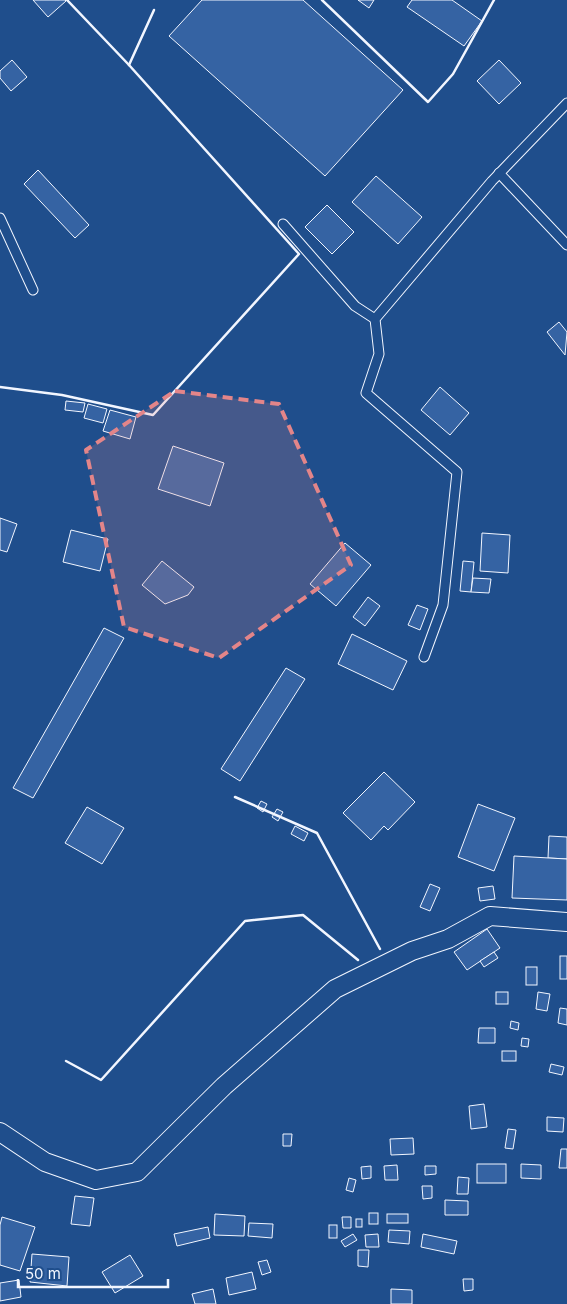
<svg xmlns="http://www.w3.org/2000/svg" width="567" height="1304" viewBox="0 0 567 1304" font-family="Inter,sans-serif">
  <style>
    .building { fill: #3563a3; stroke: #f2f6ff }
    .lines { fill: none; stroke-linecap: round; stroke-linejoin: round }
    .lane-casing { stroke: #f2f6ff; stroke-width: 11 }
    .street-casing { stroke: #f2f6ff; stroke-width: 20 }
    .lane { stroke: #1f4e8c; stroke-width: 9 }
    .street { stroke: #1f4e8c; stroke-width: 18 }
    .wall { stroke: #f2f6ff; stroke-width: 2.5 }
    .marked { fill: #e38589; fill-opacity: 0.2; stroke: #e38589; stroke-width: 4; stroke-dasharray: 10 6; stroke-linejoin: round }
  </style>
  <rect width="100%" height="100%" fill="#1f4e8c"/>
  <g class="building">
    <polygon points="33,0 65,0 66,1 48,17"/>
    <polygon points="202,0 303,0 403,90 325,176 169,36"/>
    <polygon points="358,0 374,0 369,8"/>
    <polygon points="412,0 452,0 482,21 464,46 407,7"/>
    <polygon points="12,60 27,77 11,91 0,78 0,71"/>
    <polygon points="499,60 521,83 499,104 477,81"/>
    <polygon points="38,170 89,225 75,238 24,184"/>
    <polygon points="376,176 422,217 398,244 352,202"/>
    <polygon points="327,205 354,232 332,254 305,227"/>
    <polygon points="559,322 567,332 565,355 547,332"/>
    <polygon points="440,387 469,413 450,435 421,410"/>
    <polygon points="66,401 85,403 83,412 65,410"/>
    <polygon points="88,404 107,409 103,423 84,418"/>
    <polygon points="110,410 136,417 130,439 103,431"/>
    <polygon points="173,446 224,463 210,506 158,489"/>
    <polygon points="0,518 17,524 7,552 0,550"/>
    <polygon points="71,530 108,539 100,571 63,562"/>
    <polygon points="482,533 510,535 508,573 480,571"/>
    <polygon points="345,543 371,565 336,606 310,584"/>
    <polygon points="162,561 194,587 188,595 165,604 142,585"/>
    <polygon points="463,561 474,562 471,592 460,591"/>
    <polygon points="473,578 491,579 489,593 471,592"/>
    <polygon points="368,597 380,606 365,626 353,617"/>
    <polygon points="417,605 428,609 420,630 408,625"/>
    <polygon points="104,628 124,638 33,798 13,788"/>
    <polygon points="352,634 407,661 393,690 338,664"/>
    <polygon points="286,668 305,679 240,781 221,769"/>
    <polygon points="384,772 415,802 388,830 384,826 371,840 343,813"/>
    <polygon points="261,801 267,804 263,812 257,808"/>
    <polygon points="478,804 515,818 494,871 458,857"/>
    <polygon points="87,807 124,828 102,864 65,843"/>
    <polygon points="277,809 283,812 278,821 272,817"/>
    <polygon points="295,826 308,833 304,841 291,834"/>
    <polygon points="549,836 567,837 567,859 548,858"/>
    <polygon points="514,856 567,859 567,900 512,898"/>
    <polygon points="430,884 440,888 430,911 420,907"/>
    <polygon points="493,886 495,899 480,901 478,888"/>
    <polygon points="487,929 500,948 467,970 454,952"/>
    <polygon points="494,952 498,958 484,967 480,961"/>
    <rect x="560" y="956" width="7" height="23"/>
    <rect x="526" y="967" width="11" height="18"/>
    <rect x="496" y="992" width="12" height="12"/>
    <polygon points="538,992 550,994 547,1011 536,1009"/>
    <polygon points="560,1008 567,1009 567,1025 558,1023"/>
    <polygon points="511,1021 519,1023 518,1030 510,1028"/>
    <polygon points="479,1028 495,1028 495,1043 478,1043"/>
    <polygon points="522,1038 529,1039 528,1047 521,1046"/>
    <rect x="502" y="1051" width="14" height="10"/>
    <polygon points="551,1064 564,1067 562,1075 549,1072"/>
    <polygon points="484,1104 487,1127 471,1129 469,1106"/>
    <polygon points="547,1117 564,1118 563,1132 547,1131"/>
    <polygon points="508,1129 516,1130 513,1149 505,1148"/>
    <polygon points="283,1134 292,1134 291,1146 283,1146"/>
    <polygon points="413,1138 414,1154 391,1155 390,1139"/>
    <polygon points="561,1149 567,1149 567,1168 559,1168"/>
    <rect x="477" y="1164" width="29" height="19"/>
    <polygon points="521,1164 541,1165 541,1179 521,1178"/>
    <polygon points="397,1165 398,1180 385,1180 384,1166"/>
    <polygon points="371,1166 371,1178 362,1179 361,1167"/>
    <polygon points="425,1166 436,1166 436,1174 425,1175"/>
    <polygon points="458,1177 469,1178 468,1194 457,1194"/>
    <polygon points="349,1178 356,1180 353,1192 346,1190"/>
    <polygon points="422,1186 432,1186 432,1198 423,1199"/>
    <polygon points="75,1196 94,1198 90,1226 71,1224"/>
    <polygon points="445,1200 468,1201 468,1215 445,1215"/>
    <rect x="369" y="1213" width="9" height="11"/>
    <polygon points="215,1214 245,1216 244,1236 214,1235"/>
    <rect x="387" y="1214" width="21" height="9"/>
    <polygon points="2,1217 35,1227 20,1271 0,1265 0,1225"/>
    <polygon points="342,1217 351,1217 351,1228 343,1228"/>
    <rect x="356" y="1219" width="6" height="8"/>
    <polygon points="249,1223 273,1224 272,1238 248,1236"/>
    <rect x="329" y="1225" width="8" height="13"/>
    <polygon points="208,1227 210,1238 177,1246 174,1234"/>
    <polygon points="389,1230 410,1231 409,1244 388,1242"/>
    <polygon points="353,1234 357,1240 345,1247 341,1241"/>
    <polygon points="378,1234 379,1247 366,1247 365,1235"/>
    <polygon points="423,1234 457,1241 454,1254 421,1247"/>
    <polygon points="358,1250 369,1250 368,1267 358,1266"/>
    <polygon points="32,1254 69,1257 67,1286 30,1282"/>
    <polygon points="130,1255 143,1276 115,1293 102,1272"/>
    <polygon points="267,1260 271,1272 262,1275 258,1262"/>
    <polygon points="252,1272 256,1289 229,1295 226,1278"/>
    <polygon points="463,1279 473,1279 473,1290 464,1291"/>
    <polygon points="19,1280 21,1297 0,1301 0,1283"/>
    <polygon points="213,1289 216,1304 195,1304 192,1294"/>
    <polygon points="391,1289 412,1290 412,1304 391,1304"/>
  </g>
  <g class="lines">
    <defs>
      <g id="lane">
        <polyline points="499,173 567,245"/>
        <polyline points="0,218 33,290"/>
        <polyline points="283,224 355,306 375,319"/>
        <polyline points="424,657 443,605 457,472 366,393 379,354 375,319 492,181 567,103"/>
      </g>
      <polyline id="street" points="0,1132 45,1162 96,1180 137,1172 224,1086 335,989 412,951 448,939 490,916 567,922"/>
    </defs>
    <use href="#lane" class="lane-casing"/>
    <use href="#street" class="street-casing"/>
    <use href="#lane" class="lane"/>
    <use href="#street" class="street"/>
    <g class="wall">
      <polyline points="322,0 428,102 453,74 494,0"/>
      <polyline points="129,65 154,10"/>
      <polyline points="0,387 62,395 153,415 299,254 129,65 67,0"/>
      <polyline points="235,797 317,833 380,949"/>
      <polyline points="66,1061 101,1080 245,921 303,915 358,960"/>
    </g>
  </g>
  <path class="marked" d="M175,391L279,404L351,565L219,658L124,627L86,450Z"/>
  <path d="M18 1279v8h150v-8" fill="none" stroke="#f2f6ff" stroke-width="2.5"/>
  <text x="25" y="1279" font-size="15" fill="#f2f6ff" stroke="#1f4e8c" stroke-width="4" paint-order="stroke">50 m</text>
</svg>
